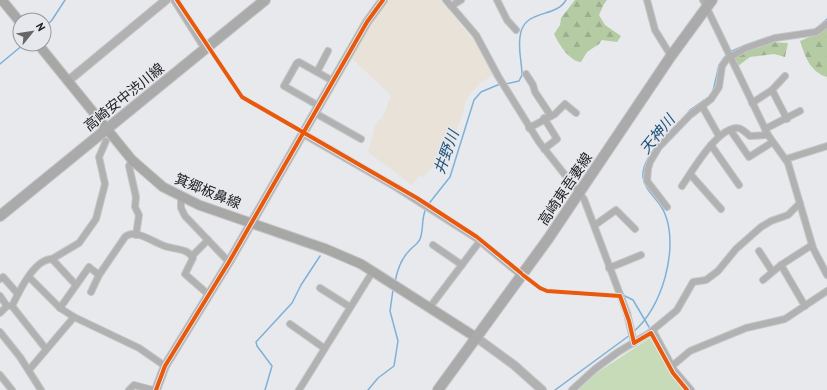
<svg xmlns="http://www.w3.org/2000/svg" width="827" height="390" viewBox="0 0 827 390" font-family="'PT Sans','Noto Sans JP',sans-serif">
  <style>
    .industrial { fill: #e8e2d9 }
    .green { fill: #c7dbb8 }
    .forest { fill: url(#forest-firs) }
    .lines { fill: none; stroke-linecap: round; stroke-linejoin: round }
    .stream { stroke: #7eb1d9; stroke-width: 1.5 }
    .minor-casing { stroke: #c5c6c8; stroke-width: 8 }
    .tertiary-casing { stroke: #c5c6c8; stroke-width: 10 }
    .secondary-casing { stroke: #c5c6c8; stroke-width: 11 }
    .primary-casing { stroke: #c5c6c8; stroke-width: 12 }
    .minor { stroke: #b2b1b1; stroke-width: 6 }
    .tertiary { stroke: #b2b1b1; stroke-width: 8 }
    .secondary { stroke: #a7a7a6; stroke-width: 9 }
    .primary { stroke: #aaaaab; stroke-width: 10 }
    .cycleway-casing { stroke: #e7e8ee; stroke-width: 6 }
    .cycleway { stroke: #e8590c; stroke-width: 4 }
    .labels { text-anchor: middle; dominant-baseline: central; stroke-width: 3; stroke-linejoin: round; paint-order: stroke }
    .street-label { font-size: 14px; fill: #202022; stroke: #e7e8ee }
    .water-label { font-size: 15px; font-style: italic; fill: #20547a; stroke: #e7e8ee }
  </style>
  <defs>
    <pattern id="forest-firs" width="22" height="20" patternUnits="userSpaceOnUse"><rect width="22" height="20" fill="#b5cba4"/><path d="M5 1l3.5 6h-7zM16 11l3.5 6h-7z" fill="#9bae8d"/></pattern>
  </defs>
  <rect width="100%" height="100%" fill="#e8e9ed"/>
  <polygon class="industrial" points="387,0 441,0 467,32 475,39 494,74 478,85 471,93 466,100 462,116 449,148 443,156 423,177 419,175 412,185 368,152 375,126 385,113 391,95 351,58"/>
  <polygon class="green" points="650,338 671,374 683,390 578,390 598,372"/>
  <g class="forest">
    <path d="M575,0H607L604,4L599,15L605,25L621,36L617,42L602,40L599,44L587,52L581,62C569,61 559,44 554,34L560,25L561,18Z"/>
    <path d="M827,28V77C810,72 805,56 800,41L821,32Z"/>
    <polygon points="769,42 788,43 785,57 774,54 750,57 738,66 735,57 747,50"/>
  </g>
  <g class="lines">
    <g class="stream">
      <polyline points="178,0 206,42"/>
      <polyline points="818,27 827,19"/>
      <polyline points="44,28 52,20 65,0"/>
      <polyline points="749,44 775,35"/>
      <polyline points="730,52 743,46"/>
      <polyline points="0,64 24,44"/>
      <path d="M506,84L519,81L522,75C522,63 518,50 520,37C523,8 555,19 566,0"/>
      <polyline points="713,91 719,65 727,54"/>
      <polyline points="244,96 299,129"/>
      <polyline points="687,114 690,110 704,100"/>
      <polyline points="310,134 355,160"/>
      <polyline points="399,185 411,193"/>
      <polyline points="426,202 431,205"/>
      <polyline points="427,206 450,177 474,100 481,92 500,84"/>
      <polyline points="460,224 472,232"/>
      <polyline points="481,238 510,262"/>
      <path d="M395,282C397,271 401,259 409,251C412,247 418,244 420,239C424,230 421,217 426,209"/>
      <polyline points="623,295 633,300 649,327"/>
      <path d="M633,332C662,309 679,248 665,214C660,200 645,192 643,177C642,167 649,155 656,147"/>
      <polyline points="265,390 272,366 257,346 256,342 292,303 301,285 320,256"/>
      <polyline points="368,390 378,378 394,366 398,341 390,311 393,290"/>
      <polyline points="555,390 630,335"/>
    </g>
    <defs>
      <g id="minor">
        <polyline points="174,0 205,49"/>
        <polyline points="446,0 476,35 498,76 539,142 584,199 627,313 634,343"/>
        <polyline points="497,0 507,20 516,30"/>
        <polyline points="647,0 655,30 671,56"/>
        <polyline points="703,0 768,135 788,163 813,248 827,275"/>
        <polyline points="451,6 461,0"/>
        <polyline points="317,72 328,51"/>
        <polyline points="526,74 533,85 535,92 551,116"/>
        <polyline points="772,90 787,119"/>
        <polyline points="752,103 772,90 785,76"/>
        <polyline points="319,106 284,86 297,63 299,62 333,81"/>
        <polyline points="702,106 719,136"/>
        <polyline points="315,113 361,139"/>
        <polyline points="529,128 555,114 565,104 576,113"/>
        <polyline points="765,129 800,111"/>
        <polyline points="731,131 749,157 771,143"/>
        <polyline points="303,134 394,186 476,238 522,276"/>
        <polyline points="711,145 739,185"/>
        <polyline points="544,149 557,139 544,118"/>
        <polyline points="786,159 827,146"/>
        <polyline points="132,160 129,166 136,197 135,207 139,215 136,235"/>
        <polyline points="690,174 721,209"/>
        <path d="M682,186C693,170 717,128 737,128C742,128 746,133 750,136L768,135"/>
        <polyline points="181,198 181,208 185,216 229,262"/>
        <polyline points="667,207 647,181 648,169 650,162 659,147 690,115 711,99 719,87 722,66 727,59 746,48 775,38 816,32 827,24"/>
        <polyline points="595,225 616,210 635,229"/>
        <polyline points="433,245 462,265"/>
        <polyline points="759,251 772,271"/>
        <polyline points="192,256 208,240"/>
        <polyline points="52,259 79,243 96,219 105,184 99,157 106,141"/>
        <polyline points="781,265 805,306"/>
        <polyline points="609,268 641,255"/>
        <polyline points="29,277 60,308 74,317 139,348 165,366"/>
        <polyline points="0,279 3,277 18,294"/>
        <polyline points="763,280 781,265 812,245"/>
        <polyline points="320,288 350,307"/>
        <path d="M91,292L99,275L125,237C135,228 153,242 162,245C172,250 187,247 193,258L185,274L209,295"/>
        <polyline points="0,296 7,306"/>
        <polyline points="12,306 46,349"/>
        <polyline points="430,307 480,241"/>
        <polyline points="60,308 89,267 99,275"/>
        <path d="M0,313L7,306H12C19,292 34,259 52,259L76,285"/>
        <polyline points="290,324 324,348"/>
        <polyline points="653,331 674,370 691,390"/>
        <polyline points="0,332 20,357 41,390"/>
        <polyline points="672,366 690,351 746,328 785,319 827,291"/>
        <polyline points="29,370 74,317"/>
        <polyline points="0,375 12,390"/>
        <polyline points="129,390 134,385 153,390"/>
        <polyline points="299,390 373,271"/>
        <polyline points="572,390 595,369 618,352 648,334 677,310 693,282 706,280 718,271 736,249 761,227 771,221 788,215 800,203"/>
      </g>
      <g id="tertiary">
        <polyline points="68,81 166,0"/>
        <polyline points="477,338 514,365 542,390"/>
        <polyline points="156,390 165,366 229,262 367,22 383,0"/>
      </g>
      <g id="secondary">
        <polyline points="2,0 20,22"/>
        <polyline points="38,44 132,160 163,187 199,205 326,249 361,264 477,338"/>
      </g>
      <g id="primary">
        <polyline points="0,216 265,0"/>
        <polyline points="438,390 548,239 671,56 712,0"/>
      </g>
    </defs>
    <use href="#minor" class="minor-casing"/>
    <use href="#tertiary" class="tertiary-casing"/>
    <use href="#secondary" class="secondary-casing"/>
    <use href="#primary" class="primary-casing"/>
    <use href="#minor" class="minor"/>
    <use href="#tertiary" class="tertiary"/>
    <use href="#secondary" class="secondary"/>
    <use href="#primary" class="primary"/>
    <defs>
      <g id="cycleway">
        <polyline points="177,0 242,97 417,198 477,237 521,273"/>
        <polyline points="523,275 540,288 547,291 620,296 629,321 634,343 651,333 673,373 687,390"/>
        <polyline points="156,390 165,366 229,262 367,22 383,0"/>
      </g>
    </defs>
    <use href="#cycleway" class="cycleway-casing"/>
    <use href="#cycleway" class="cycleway"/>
  </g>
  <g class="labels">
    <g class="street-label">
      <text transform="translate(124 97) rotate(-39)">高崎安中渋川線</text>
      <text transform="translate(565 189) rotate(-56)">高崎東吾妻線</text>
      <text transform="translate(208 191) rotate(22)">箕郷板鼻線</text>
    </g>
    <g class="water-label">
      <text transform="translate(657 134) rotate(-51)">天神川</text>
      <text transform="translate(446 152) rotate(-70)">井野川</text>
    </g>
  </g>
  <g transform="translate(32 32) rotate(60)"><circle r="19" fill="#e7e8ee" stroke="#97989c"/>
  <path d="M0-3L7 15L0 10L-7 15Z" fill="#666669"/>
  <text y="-6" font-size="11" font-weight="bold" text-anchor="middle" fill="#202022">N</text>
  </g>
</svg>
